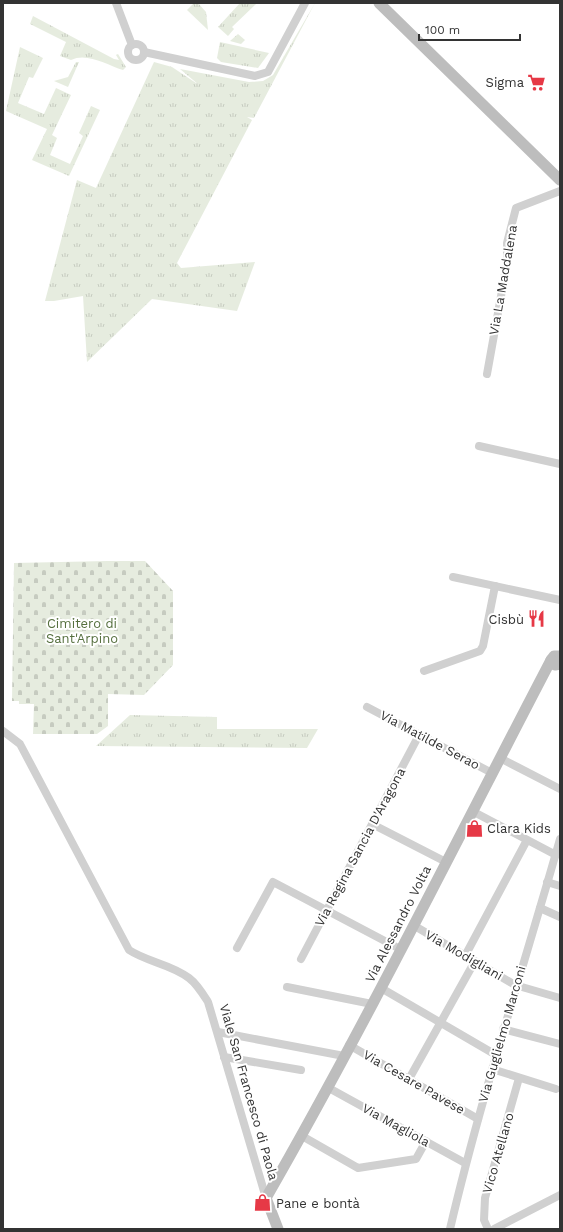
<svg xmlns="http://www.w3.org/2000/svg" width="563" height="1232" viewBox="0 0 563 1232" font-family="'Work Sans',sans-serif">
  <style>
    .grass { fill: url(#grass-tufts) }
    .cemetery { fill: url(#cemetery-stones) }
    .lines { fill: none; stroke-linecap: round; stroke-linejoin: round }
    .street { stroke: #d0d0d0; stroke-width: 8 }
    .secondary { stroke: #bdbdbd; stroke-width: 11 }
    .labels { text-anchor: middle; dominant-baseline: central; stroke-width: 4; stroke-linejoin: round; paint-order: stroke }
    .poi-label { font-size: 13px; fill: #333; stroke: #fff; text-anchor: end }
    .street-label { font-size: 13px; fill: #333; stroke: #fff }
    .park-label { font-size: 13px; fill: #56703f; stroke: #fff }
  </style>
  <defs>
    <pattern id="grass-tufts" width="24" height="20" patternUnits="userSpaceOnUse"><rect width="24" height="20" fill="#e6ecdf"/><path d="M3 7l-1-3M5 7V3M7 7l1-3M15 17l-1-3M17 17v-4M19 17l1-3" fill="none" stroke="#c6cbc0"/></pattern>
    <pattern id="cemetery-stones" width="16" height="16" patternUnits="userSpaceOnUse"><rect width="16" height="16" fill="#e6ecdf"/><path d="M2 7V4a2 2 0 0 1 4 0v3zM10 15v-3a2 2 0 0 1 4 0v3z" fill="#c6cbc0"/></pattern>
  </defs>
  <rect width="100%" height="100%" fill="#fff"/>
  <g class="grass">
    <polygon points="194,3 198,3 206,12 208,30 187,10"/>
    <polygon points="240,3 257,3 232,27 234,29 228,36 218,27"/>
    <polygon points="315,3 254,118 247,117 252,120 177,263 181,268 255,262 237,311 152,299 87,362 83,296 54,301 45,301 77,180 96,188 154,62 172,67 199,85 180,69 249,82 263,81 273,75"/>
    <path d="M33,16L114,59L119,60L116,55L118,54L126,67L123,70C107,65 87,52 71,60L60,56L66,42L30,24Z"/>
    <polygon points="238,34 245,40 241,44 230,41"/>
    <polygon points="220,42 269,53 258,68 221,62 217,58"/>
    <polygon points="20,47 43,58 33,78 29,77 18,103 44,114 56,88 71,95 52,135 57,138 50,155 70,164 83,136 79,133 91,106 100,110 69,176 32,160 47,129 6,111"/>
    <polygon points="76,62 79,62 68,87 54,81 68,77"/>
    <polygon points="130,715 217,717 217,729 318,729 307,748 96,746"/>
  </g>
  <polygon class="cemetery" points="107,561 145,561 173,591 173,665 144,695 108,694 108,726 97,734 33,734 34,704 19,704 19,701 12,701 14,563"/>
  <g class="lines">
    <g class="street">
      <polyline points="116,3 132,45"/>
      <circle cx="136" cy="52" r="8"/>
      <polyline points="144,52 255,76 268,72 305,3"/>
      <polyline points="487,374 507,263 507,243 516,208 560,191"/>
      <polyline points="479,446 560,464"/>
      <polyline points="453,577 560,600"/>
      <polyline points="424,671 480,651 483,646 495,586"/>
      <polyline points="367,707 492,773"/>
      <path d="M3,731L20,744L129,950C147,962 171,964 189,978C197,984 203,994 208,1002L266,1198"/>
      <polyline points="500,758 560,789"/>
      <polyline points="472,811 556,855"/>
      <polyline points="372,824 446,862"/>
      <polyline points="547,882 560,886"/>
      <polyline points="540,908 560,917"/>
      <polyline points="413,925 515,985 560,998"/>
      <polyline points="237,948 273,882 400,949"/>
      <polyline points="465,956 527,840"/>
      <polyline points="301,959 419,735"/>
      <polyline points="287,987 372,1004"/>
      <polyline points="381,988 496,1055"/>
      <polyline points="503,1029 560,1044"/>
      <polyline points="218,1032 344,1056"/>
      <polyline points="349,1045 478,1119"/>
      <polyline points="224,1057 301,1070"/>
      <polyline points="492,1069 556,1089"/>
      <polyline points="409,1079 475,961"/>
      <polyline points="327,1087 465,1163"/>
      <polyline points="302,1136 358,1168 416,1159 426,1141"/>
      <path d="M450,1229C481,1097 523,969 560,839"/>
      <polyline points="488,1229 484,1220 485,1198 519,1078"/>
      <polyline points="494,1229 560,1195"/>
    </g>
    <g class="secondary">
      <polyline points="379,3 560,180"/>
      <polyline points="560,656 554,656 551,660 555,665 560,664"/>
      <path d="M278,1229L266,1198C367,1022 457,840 551,660"/>
    </g>
  </g>
  <defs>
    <symbol id="supermarket-bare" viewBox="-9 -9 18 18"><path d="M-6-5.5h2.5l.6 2H6L4.5 2H-2.5L-4.4-4H-6ZM-1.5 3.2a1.3 1.3 0 1 0 .1 0ZM3 3.2a1.3 1.3 0 1 0 .1 0Z" fill="#e63946" stroke="#fff" stroke-width="2.5" paint-order="stroke"/></symbol>
    <symbol id="restaurant-bare" viewBox="-9 -9 18 18"><path d="M-5-6h1v4h1v-4h1v4h1v-4h1v5L-1.5 .5V6h-2V.5L-5-1ZM5-6V6H3V1.5H1.5Q1.5-4 5-6Z" fill="#e63946" stroke="#fff" stroke-width="2.5" paint-order="stroke"/></symbol>
    <symbol id="shop-bare" viewBox="-9 -9 18 18"><path d="M-5-2.5h2.3a2.7 3.5 0 0 1 5.4 0H5L5.5 6h-11ZM-1.5-2.5h3a1.5 2.3 0 0 0-3 0Z" fill="#e63946" stroke="#fff" stroke-width="2.5" paint-order="stroke"/></symbol>
  </defs>
  <g fill-rule="evenodd">
    <use href="#supermarket-bare" x="524" y="70" width="25" height="25"/>
    <use href="#restaurant-bare" x="524" y="606" width="25" height="25"/>
    <use href="#shop-bare" x="462" y="816" width="25" height="25"/>
    <use href="#shop-bare" x="250" y="1190" width="25" height="25"/>
  </g>
  <g class="labels">
    <g class="poi-label">
      <text x="524" y="82">Sigma</text>
      <text x="524" y="619">Cisbù</text>
      <text x="487" y="828" text-anchor="start">Clara Kids</text>
      <text x="276" y="1203" text-anchor="start">Pane e bontà</text>
    </g>
    <g class="street-label">
      <text transform="translate(503 280) rotate(-80)">Via La Maddalena</text>
      <text transform="translate(430 740) rotate(28)">Via Matilde Serao</text>
      <text transform="translate(360 847) rotate(-62)">Via Regina Sancia D'Aragona</text>
      <text transform="translate(398 924) rotate(-63)">Via Alessandro Volta</text>
      <text transform="translate(464 955) rotate(30)">Via Modigliani</text>
      <text transform="translate(502 1034) rotate(-74)">Via Guglielmo Marconi</text>
      <text transform="translate(414 1082) rotate(30)">Via Cesare Pavese</text>
      <text transform="translate(249 1092) rotate(74)">Viale San Francesco di Paola</text>
      <text transform="translate(396 1125) rotate(29)">Via Magliola</text>
      <text transform="translate(498 1153) rotate(-74)">Vico Atellano</text>
    </g>
    <g class="park-label">
      <text x="82" y="623">Cimitero di<tspan x="82" dy="15">Sant'Arpino</tspan></text>
    </g>
  </g>
  <rect width="563" height="1232" fill="none" stroke="#333333" stroke-width="8"/>
  <path d="M419 34v6h101v-6" fill="none" stroke="#333333" stroke-width="2"/>
  <text x="425" y="34" font-size="12" fill="#333333" stroke="#ffffff" stroke-width="3" paint-order="stroke">100 m</text>
</svg>
